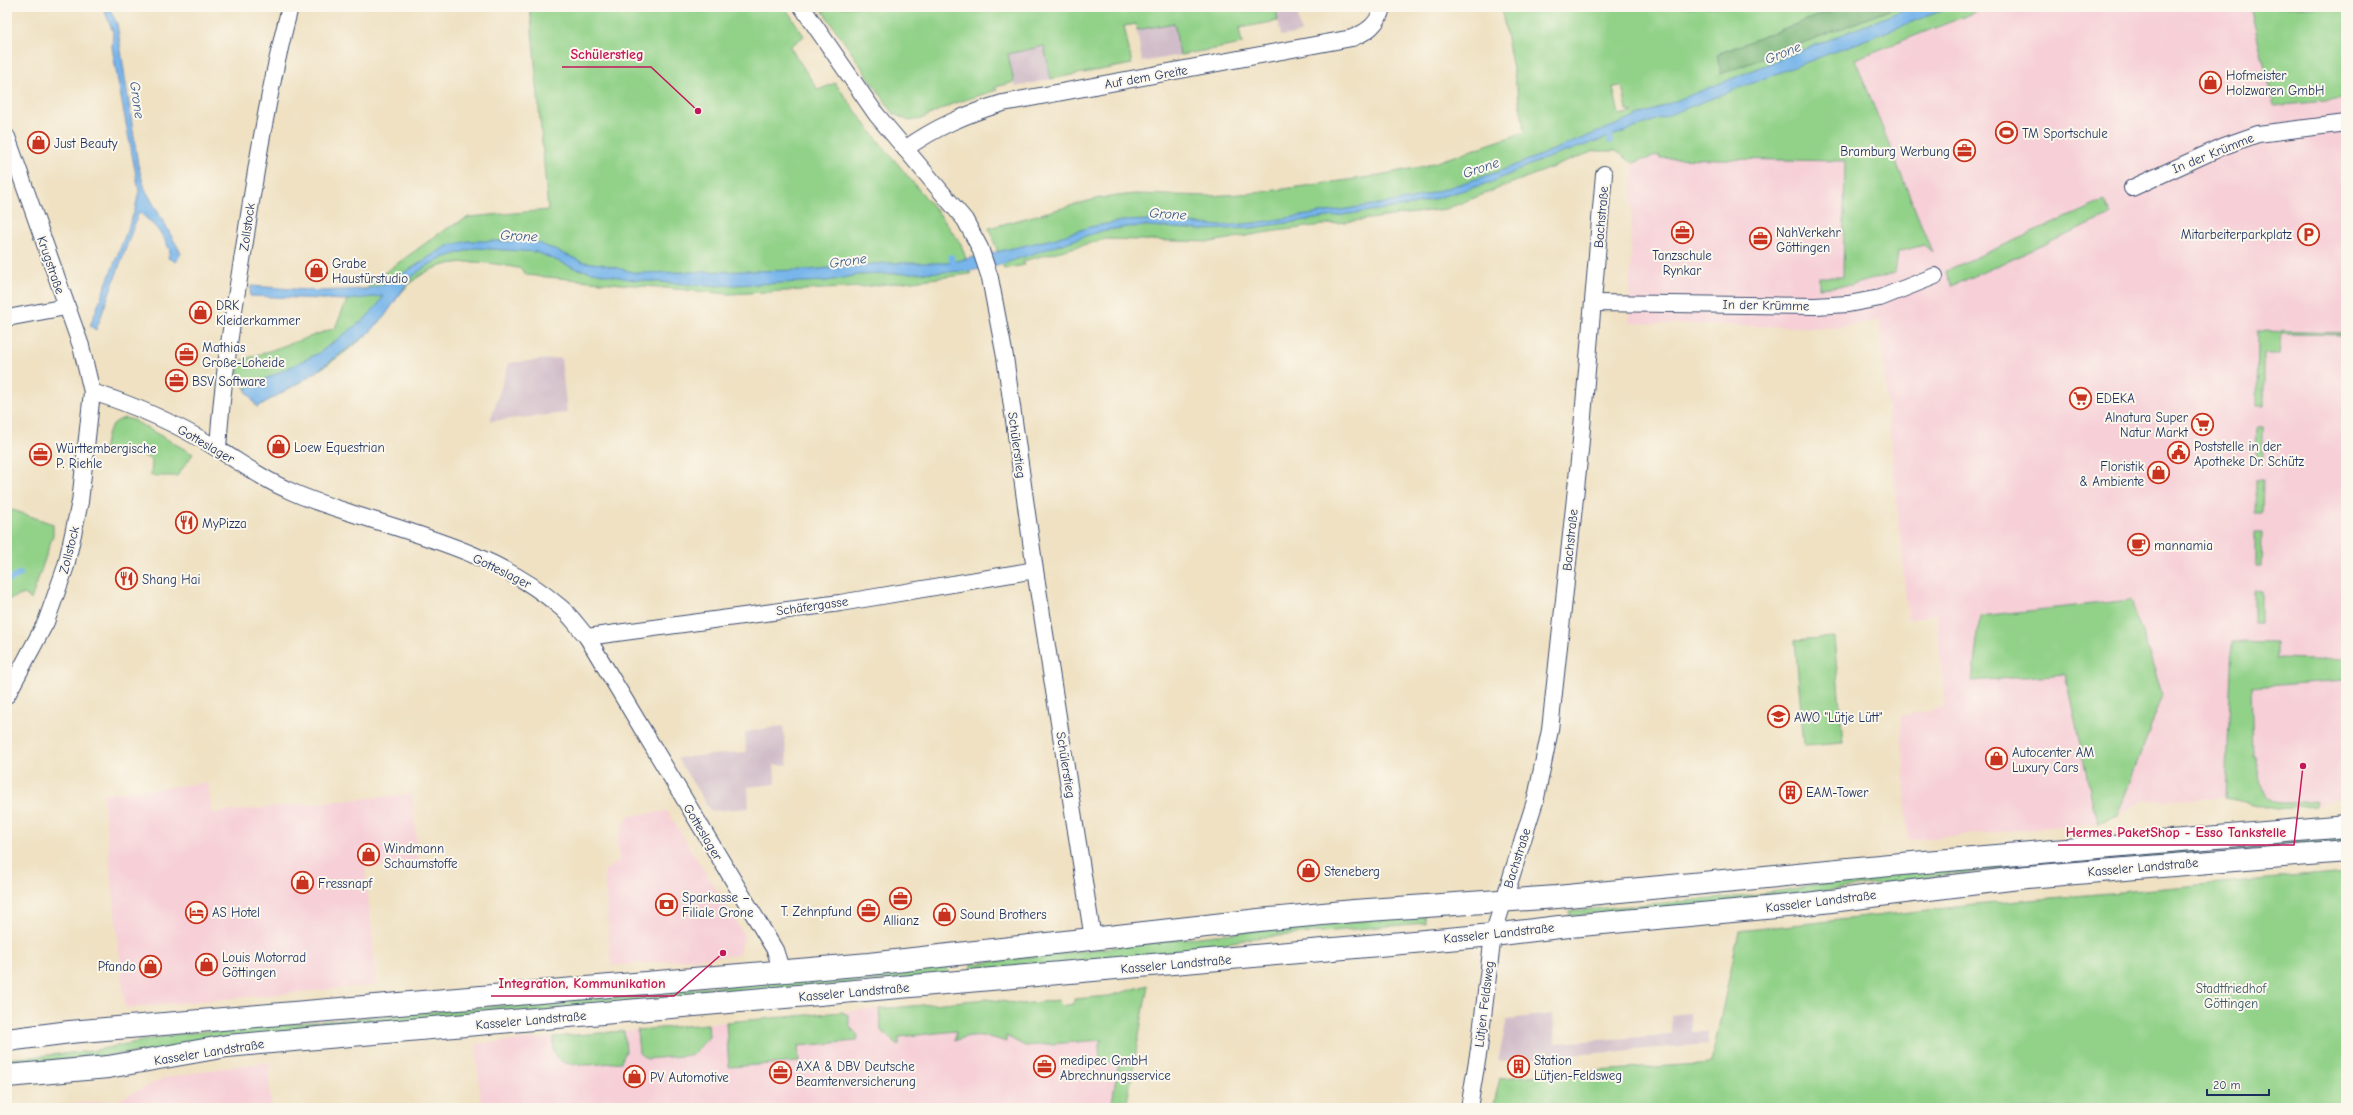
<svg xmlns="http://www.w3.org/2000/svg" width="2353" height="1115" viewBox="0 0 2353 1115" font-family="'Comic Neue',sans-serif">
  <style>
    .built { fill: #f6cfd7 }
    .industrial { fill: #d1bdc9 }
    .green { fill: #91d188; stroke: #568073; fill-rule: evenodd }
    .forest { fill: #74b374; stroke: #487169 }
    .water { fill: #77b5ea; stroke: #4972a4 }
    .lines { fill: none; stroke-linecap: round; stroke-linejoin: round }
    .stream { stroke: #77b5ea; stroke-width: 6 }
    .minor-casing { stroke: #3b4a6d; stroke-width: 18 }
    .primary-casing { stroke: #3b4a6d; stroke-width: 24 }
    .minor { stroke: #fff; stroke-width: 16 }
    .primary { stroke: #fff; stroke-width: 22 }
    .labels { text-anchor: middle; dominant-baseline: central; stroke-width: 4; stroke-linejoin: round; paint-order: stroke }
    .poi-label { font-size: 13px; fill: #1b2f5e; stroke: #fbf7ec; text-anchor: start }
    .street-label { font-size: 13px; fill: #1b2f5e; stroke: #fbf7ec }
    .park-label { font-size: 13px; fill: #385868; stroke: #fbf7ec }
    .water-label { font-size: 14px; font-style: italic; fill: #375788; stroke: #fbf7ec }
    .leader { fill: none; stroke: #c2185b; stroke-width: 1.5 }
    .callout-dot { fill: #c2185b; stroke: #fbf7ec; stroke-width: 1.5 }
    .callout-label { font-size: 14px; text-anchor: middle; font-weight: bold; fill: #c2185b; stroke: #fbf7ec; stroke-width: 4; stroke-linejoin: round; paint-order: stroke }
  </style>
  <rect width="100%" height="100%" fill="#fbf7ec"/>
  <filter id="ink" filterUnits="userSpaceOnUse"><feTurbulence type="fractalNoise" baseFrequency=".025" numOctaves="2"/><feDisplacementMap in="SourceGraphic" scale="8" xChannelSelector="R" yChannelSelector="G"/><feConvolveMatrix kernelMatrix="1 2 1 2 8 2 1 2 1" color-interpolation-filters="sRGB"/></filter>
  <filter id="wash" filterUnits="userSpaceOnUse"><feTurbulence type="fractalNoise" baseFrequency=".012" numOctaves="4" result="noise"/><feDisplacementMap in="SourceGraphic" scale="16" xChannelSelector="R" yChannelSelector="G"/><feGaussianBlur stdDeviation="0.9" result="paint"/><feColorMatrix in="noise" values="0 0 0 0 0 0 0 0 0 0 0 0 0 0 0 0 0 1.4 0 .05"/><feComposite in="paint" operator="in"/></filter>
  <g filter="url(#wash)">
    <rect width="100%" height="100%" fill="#efe1c2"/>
    <g class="built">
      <polygon points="1989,7 2346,7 2346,797 2315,806 2276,809 2226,798 2143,801 2117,816 2097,823 1908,840 1901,716 1945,707 1936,614 1908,620 1879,320 1834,328 1629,323 1633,163 1682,148 1839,82 1895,273 1898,252 1924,245 1931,251 1855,59"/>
      <polygon points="208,783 211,813 412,794 419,862 365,868 377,985 125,1008 103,794"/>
      <polygon points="667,811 745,936 738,955 611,966 604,871 619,861 618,838 628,816"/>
      <polygon points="1148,985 1126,1108 481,1108 476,1044 986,999 1022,1004 1059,1000 1060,1006 1074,1004 1074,999 1109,996"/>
      <polygon points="272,1062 269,1079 271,1106 276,1108 22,1108 118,1100 164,1078 235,1066"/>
    </g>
    <g class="industrial">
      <polygon points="1276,7 1296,7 1301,33 1281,36"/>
      <polygon points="1174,23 1180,55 1142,62 1137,30"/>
      <polygon points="1044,46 1051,79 1015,87 1008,54"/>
      <polygon points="561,358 567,413 490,421 509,363"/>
      <polygon points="783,726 788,765 774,765 776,784 748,787 749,808 711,811 677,758 746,752 745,732"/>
      <polygon points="1690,1013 1691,1032 1707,1032 1708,1044 1498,1061 1507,1019 1553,1014 1555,1043 1670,1035 1672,1033 1671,1015"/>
    </g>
    <g class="green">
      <path d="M530,7H785L804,36L790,47L818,90L835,83L872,133L940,215L961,244L971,274L862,287L729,294L526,275L522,269C486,261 446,255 414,280C396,294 386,318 369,333C335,363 295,385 257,407L237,376L240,361L335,328L347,300L346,291L366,289L380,276L444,230L469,217L548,210Z"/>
      <polygon points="820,7 1276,7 1278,21 1239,28 1242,44 1180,55 1174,23 1137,30 1136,24 1124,26 1132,64 1051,79 1044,46 1008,54 1014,82 995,87 997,90 952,104 921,119 909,121 894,114"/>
      <path d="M1501,7H1841L1717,54L1721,74L1897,7H1989L1855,59L1932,252L1924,245L1898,252L1895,273L1851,285L1819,288V277H1843L1845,161L1659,158L1660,155L1633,163L1616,151H1594L1446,209L1269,232L1211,242L1106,239L1023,261L1025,265L1004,269L989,228L1099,198L1135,194L1209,196L1255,193L1369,177L1425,166L1525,132ZM1622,86L1627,110L1633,112L1619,115L1613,87Z"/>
      <polygon points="2250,7 2346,7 2346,99 2274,106"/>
      <polygon points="2104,201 2111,215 1952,286 1945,271"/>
      <polygon points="2258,331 2346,333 2346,335 2281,334 2279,354 2264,354 2264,406 2257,406"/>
      <path d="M125,418L133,420L193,454L177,476H151L152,460L140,454L104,452C107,435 107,423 125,418Z"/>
      <polygon points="2257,427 2263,427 2263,460 2256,460"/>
      <polygon points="2256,480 2263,480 2262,513 2255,513"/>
      <polygon points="7,508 53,524 53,535 31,600 25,594 7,600"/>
      <polygon points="2255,533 2262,533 2261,566 2255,566"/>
      <polygon points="2254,589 2261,590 2261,622 2254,622"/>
      <polygon points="2131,600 2163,695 2117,816 2097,823 2065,674 1972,681 1980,616"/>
      <polygon points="1834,637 1843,743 1804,746 1795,640"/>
      <path d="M2232,642L2276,643V658L2346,660V680L2251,687L2253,755L2256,756C2268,809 2261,805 2316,801L2315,806L2276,809L2226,798Z"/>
      <polygon points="2346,836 2346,841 1962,873 1754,900 1571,916 1570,911 1747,896 1882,875"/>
      <polygon points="2346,872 2346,1108 1493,1108 1500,1078 1711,1063 1739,931 1974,905"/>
      <polygon points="1424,915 1425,923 1255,938 1147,957 972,973 971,964 1257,930"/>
      <polygon points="948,966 948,975 7,1065 7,1059 91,1051 177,1034"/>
      <path d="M1148,985L1126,1108H1111L1119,1061L1100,1063L1099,1044L1102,1040L1025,1046L1006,1036V1042C988,1036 973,1032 955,1041L956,1031L899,1037V1046L881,1031L879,1009L986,999L1022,1004L1059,1000L1060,1006L1074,1004V999L1109,996Z"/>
      <polygon points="842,1012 848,1015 850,1027 858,1035 857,1041 798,1046 799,1062 729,1067 726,1022"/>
      <polygon points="708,1024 709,1037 692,1055 647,1059 639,1053 637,1030"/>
      <path d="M624,1031L626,1051L621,1062C607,1063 563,1071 555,1055C553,1051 554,1042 553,1037Z"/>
    </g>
    <polygon class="forest" points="1841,7 1897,7 1721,74 1717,54"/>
    <g class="water">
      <path d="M103,7H109L117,24L138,165L145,189L181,253L176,262L168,258L170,251C164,235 153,223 139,212L96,330L90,326L135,210L139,191L117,76L112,47L113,32Z"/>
      <polygon points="1911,7 1951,7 1632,129 1539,161 1492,182 1413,205 1251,228 1201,230 1148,226 1128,227 1101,231 1002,264 970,271 858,275 827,281 709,286 634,280 577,269 536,252 475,248 439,259 422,269 411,278 384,317 369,333 307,378 257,407 245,389 319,353 366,318 379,303 383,296 347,300 250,296 251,286 321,291 366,289 386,284 447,246 468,241 534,241 583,262 601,264 637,273 808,270 885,263 948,263 1053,239 1090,227 1122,221 1153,220 1221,226 1255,223 1412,199 1498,172"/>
    </g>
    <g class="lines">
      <g class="stream">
        <polyline points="1610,131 1610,141"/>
        <polyline points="951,257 954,267"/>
        <polyline points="7,581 20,574"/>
      </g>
    </g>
  </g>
  <g filter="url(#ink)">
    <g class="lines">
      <defs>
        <g id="minor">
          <polyline points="802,7 876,114 965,220 980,248 990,278 1005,357 1035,570 1093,939"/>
          <polyline points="7,137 81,346 92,392 80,502 66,566 46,622 7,695"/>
          <path d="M905,149C936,127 966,114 1003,103L1352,38C1367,32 1379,24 1382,7"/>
          <polyline points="2132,188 2224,146 2258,134 2346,123"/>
          <polyline points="1594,303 1815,306 1848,304 1880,298 1935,276"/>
          <polyline points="7,318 66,307"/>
          <path d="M92,392C135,405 180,426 218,449C241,463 261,478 286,489C306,499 329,506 351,513C422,536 501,556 559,606C570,614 578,627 587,637L775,950L782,972"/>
          <path d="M218,449C222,381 233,315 244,248C256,167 269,87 290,7"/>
          <polyline points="587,637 840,603 1035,570"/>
          <polyline points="1469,1108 1479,1049 1493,935 1536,798 1550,730 1580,451 1604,174"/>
        </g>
        <g id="primary">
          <polyline points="7,1040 70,1032 869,964 1259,920 1354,911 1557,897 1890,865 2346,826"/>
          <polyline points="7,1076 108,1067 227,1046 1493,935 1559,927 1798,905 2027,877 2346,851"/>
        </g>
      </defs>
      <use href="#minor" class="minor-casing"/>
      <use href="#primary" class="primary-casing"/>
      <use href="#minor" class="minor"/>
      <use href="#primary" class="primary"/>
    </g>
  </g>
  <defs>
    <symbol id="shop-ring" viewBox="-11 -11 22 22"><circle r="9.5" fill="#fbf7ec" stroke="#c8321e" stroke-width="1.5"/><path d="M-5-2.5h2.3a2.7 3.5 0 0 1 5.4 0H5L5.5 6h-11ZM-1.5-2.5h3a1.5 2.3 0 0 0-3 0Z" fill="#c8321e"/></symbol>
    <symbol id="stadium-ring" viewBox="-11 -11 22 22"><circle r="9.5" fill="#fbf7ec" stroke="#c8321e" stroke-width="1.5"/><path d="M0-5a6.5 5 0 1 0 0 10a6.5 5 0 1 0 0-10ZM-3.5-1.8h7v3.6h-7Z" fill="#c8321e"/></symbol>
    <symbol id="office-ring" viewBox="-11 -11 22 22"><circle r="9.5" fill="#fbf7ec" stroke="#c8321e" stroke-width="1.5"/><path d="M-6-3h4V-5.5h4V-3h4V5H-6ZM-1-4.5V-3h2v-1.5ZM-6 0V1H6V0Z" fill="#c8321e"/></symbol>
    <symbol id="parking-ring" viewBox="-11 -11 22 22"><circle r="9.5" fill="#fbf7ec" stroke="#c8321e" stroke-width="1.5"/><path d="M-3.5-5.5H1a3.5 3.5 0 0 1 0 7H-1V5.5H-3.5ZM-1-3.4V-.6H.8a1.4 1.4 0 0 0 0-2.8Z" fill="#c8321e"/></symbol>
    <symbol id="supermarket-ring" viewBox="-11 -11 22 22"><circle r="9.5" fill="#fbf7ec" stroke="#c8321e" stroke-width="1.5"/><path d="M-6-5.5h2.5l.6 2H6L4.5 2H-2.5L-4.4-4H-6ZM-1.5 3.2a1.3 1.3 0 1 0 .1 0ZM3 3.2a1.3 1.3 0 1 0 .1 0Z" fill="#c8321e"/></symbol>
    <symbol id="civic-ring" viewBox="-11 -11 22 22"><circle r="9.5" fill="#fbf7ec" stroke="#c8321e" stroke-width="1.5"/><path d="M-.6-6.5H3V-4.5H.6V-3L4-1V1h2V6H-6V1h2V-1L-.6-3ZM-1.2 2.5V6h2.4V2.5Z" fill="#c8321e"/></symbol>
    <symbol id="restaurant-ring" viewBox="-11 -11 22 22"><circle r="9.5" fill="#fbf7ec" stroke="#c8321e" stroke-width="1.5"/><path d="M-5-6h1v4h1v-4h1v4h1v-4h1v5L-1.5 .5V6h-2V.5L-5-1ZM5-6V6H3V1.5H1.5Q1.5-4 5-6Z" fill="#c8321e"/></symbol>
    <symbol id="cafe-ring" viewBox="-11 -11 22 22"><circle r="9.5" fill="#fbf7ec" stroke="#c8321e" stroke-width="1.5"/><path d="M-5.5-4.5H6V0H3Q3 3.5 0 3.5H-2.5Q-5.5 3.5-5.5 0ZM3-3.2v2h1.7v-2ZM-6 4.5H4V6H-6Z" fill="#c8321e"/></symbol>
    <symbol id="school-ring" viewBox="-11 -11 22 22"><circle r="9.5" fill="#fbf7ec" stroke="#c8321e" stroke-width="1.5"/><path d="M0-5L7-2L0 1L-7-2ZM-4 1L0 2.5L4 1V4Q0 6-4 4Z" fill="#c8321e"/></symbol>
    <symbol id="building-ring" viewBox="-11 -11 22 22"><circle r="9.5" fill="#fbf7ec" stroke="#c8321e" stroke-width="1.5"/><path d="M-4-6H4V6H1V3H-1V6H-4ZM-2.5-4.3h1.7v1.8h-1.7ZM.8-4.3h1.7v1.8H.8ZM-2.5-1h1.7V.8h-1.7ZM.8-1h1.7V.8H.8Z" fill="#c8321e"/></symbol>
    <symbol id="bank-ring" viewBox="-11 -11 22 22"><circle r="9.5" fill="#fbf7ec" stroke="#c8321e" stroke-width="1.5"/><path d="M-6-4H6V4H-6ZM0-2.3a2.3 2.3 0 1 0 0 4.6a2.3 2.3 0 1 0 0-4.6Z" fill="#c8321e"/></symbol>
    <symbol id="hotel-ring" viewBox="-11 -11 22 22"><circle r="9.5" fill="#fbf7ec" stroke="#c8321e" stroke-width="1.5"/><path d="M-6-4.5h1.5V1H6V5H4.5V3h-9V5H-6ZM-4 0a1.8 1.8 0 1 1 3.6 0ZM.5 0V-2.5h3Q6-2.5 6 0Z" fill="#c8321e"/></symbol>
  </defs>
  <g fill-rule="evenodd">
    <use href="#shop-ring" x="2198" y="70" width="25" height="25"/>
    <use href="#stadium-ring" x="1994" y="120" width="25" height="25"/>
    <use href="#shop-ring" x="26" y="130" width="25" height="25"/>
    <use href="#office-ring" x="1952" y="138" width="25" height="25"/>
    <use href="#office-ring" x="1670" y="220" width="25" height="25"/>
    <use href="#parking-ring" x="2296" y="222" width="25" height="25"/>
    <use href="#office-ring" x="1748" y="226" width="25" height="25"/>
    <use href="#shop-ring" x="304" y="258" width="25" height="25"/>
    <use href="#shop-ring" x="188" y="300" width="25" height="25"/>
    <use href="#office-ring" x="174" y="342" width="25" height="25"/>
    <use href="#office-ring" x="164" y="368" width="25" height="25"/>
    <use href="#supermarket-ring" x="2068" y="386" width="25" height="25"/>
    <use href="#supermarket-ring" x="2190" y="412" width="25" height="25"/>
    <use href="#shop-ring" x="266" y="434" width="25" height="25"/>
    <use href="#civic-ring" x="2166" y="440" width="25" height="25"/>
    <use href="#office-ring" x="28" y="442" width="25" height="25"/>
    <use href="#shop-ring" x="2146" y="460" width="25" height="25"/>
    <use href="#restaurant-ring" x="174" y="510" width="25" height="25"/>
    <use href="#cafe-ring" x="2126" y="532" width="25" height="25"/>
    <use href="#restaurant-ring" x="114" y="566" width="25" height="25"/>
    <use href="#school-ring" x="1766" y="704" width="25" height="25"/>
    <use href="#shop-ring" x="1984" y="746" width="25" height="25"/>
    <use href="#building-ring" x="1778" y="780" width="25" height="25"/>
    <use href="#shop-ring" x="356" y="842" width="25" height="25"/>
    <use href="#shop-ring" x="1296" y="858" width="25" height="25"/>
    <use href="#shop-ring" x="290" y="870" width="25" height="25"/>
    <use href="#office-ring" x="888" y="886" width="25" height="25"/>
    <use href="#bank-ring" x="654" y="892" width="25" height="25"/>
    <use href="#office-ring" x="856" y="898" width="25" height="25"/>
    <use href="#hotel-ring" x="184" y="900" width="25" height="25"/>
    <use href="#shop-ring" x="932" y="902" width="25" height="25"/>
    <use href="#shop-ring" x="194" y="952" width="25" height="25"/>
    <use href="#shop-ring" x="138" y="954" width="25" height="25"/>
    <use href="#office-ring" x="1032" y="1054" width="25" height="25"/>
    <use href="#building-ring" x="1506" y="1054" width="25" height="25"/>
    <use href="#office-ring" x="768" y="1060" width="25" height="25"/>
    <use href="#shop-ring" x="622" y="1064" width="25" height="25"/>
  </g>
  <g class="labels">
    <g class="poi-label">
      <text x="2226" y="75">Hofmeister<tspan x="2226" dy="15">Holzwaren GmbH</tspan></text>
      <text x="2022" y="133">TM Sportschule</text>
      <text x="54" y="143">Just Beauty</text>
      <text x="1950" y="151" text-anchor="end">Bramburg Werbung</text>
      <text x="1776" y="232">NahVerkehr<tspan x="1776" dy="15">Göttingen</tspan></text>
      <text x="2292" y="234" text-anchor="end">Mitarbeiterparkplatz</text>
      <text x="1682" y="255" text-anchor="middle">Tanzschule<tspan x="1682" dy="15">Rynkar</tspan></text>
      <text x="332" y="263">Grabe<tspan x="332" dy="15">Haustürstudio</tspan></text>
      <text x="216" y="305">DRK<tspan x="216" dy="15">Kleiderkammer</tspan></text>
      <text x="202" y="347">Mathias<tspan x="202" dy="15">Große-Loheide</tspan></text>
      <text x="192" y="381">BSV Software</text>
      <text x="2096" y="398">EDEKA</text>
      <text x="2188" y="417" text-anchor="end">Alnatura Super<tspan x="2188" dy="15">Natur Markt</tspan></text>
      <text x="2194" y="446">Poststelle in der<tspan x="2194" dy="15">Apotheke Dr. Schütz</tspan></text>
      <text x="294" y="447">Loew Equestrian</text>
      <text x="56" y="448">Württembergische<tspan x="56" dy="15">P. Riehle</tspan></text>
      <text x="2144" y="466" text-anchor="end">Floristik<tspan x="2144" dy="15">&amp; Ambiente</tspan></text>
      <text x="202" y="523">MyPizza</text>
      <text x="2154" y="545">mannamia</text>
      <text x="142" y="579">Shang Hai</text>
      <text x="1794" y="717">AWO "Lütje Lütt"</text>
      <text x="2012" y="752">Autocenter AM<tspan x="2012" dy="15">Luxury Cars</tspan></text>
      <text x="1806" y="792">EAM-Tower</text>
      <text x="384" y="848">Windmann<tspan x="384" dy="15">Schaumstoffe</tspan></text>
      <text x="1324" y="871">Steneberg</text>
      <text x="318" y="883">Fressnapf</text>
      <text x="682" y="897">Sparkasse –<tspan x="682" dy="15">Filiale Grone</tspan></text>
      <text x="852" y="911" text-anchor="end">T. Zehnpfund</text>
      <text x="212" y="912">AS Hotel</text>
      <text x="960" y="914">Sound Brothers</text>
      <text x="901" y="920" text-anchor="middle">Allianz</text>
      <text x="222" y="957">Louis Motorrad<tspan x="222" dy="15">Göttingen</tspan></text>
      <text x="136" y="966" text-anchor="end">Pfando</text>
      <text x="1060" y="1060">medipec GmbH<tspan x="1060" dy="15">Abrechnungsservice</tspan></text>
      <text x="1534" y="1060">Station<tspan x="1534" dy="15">Lütjen-Feldsweg</tspan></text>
      <text x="796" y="1066">AXA &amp; DBV Deutsche<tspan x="796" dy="15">Beamtenversicherung</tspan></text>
      <text x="650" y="1077">PV Automotive</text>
    </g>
    <g class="street-label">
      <text transform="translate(1146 77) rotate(-10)">Auf dem Greite</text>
      <text transform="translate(2213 153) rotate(-22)">In der Krümme</text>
      <text transform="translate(1601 217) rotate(-85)">Bachstraße</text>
      <text transform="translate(247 227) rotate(-82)">Zollstock</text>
      <text transform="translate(51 265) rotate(71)">Krugstraße</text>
      <text transform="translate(1766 305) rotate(1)">In der Krümme</text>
      <text transform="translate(206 444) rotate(30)">Gotteslager</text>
      <text transform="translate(1017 445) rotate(82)">Schülerstieg</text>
      <text transform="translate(1570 540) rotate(-84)">Bachstraße</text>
      <text transform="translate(69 550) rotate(-76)">Zollstock</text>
      <text transform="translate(502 571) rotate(26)">Gotteslager</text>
      <text transform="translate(812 606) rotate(-8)">Schäfergasse</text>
      <text transform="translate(1066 765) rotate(81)">Schülerstieg</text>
      <text transform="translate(703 832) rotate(59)">Gotteslager</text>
      <text transform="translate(1517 858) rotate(-72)">Bachstraße</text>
      <text transform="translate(2143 867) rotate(-5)">Kasseler Landstraße</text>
      <text transform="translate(1821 901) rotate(-7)">Kasseler Landstraße</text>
      <text transform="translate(1499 933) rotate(-6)">Kasseler Landstraße</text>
      <text transform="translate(1176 964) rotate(-5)">Kasseler Landstraße</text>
      <text transform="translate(854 992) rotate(-5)">Kasseler Landstraße</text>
      <text transform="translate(1484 1004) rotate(-83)">Lütjen Feldsweg</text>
      <text transform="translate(531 1020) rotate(-5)">Kasseler Landstraße</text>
      <text transform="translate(209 1052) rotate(-9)">Kasseler Landstraße</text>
    </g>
    <g class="park-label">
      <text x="2231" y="988">Stadtfriedhof<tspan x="2231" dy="15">Göttingen</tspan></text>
    </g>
    <g class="water-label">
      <text transform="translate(1783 53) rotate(-22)">Grone</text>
      <text transform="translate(137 100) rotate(82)">Grone</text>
      <text transform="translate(1481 168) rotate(-19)">Grone</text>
      <text transform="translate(1168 214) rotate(4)">Grone</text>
      <text transform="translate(519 236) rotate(3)">Grone</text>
      <text transform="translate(848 261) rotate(-8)">Grone</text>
    </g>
  </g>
  <path class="leader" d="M698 111L651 67H562M2303 766L2294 845H2058M723 953L674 996H491"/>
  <g class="callout-dot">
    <circle cx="698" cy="111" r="4"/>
    <circle cx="2303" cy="766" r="4"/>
    <circle cx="723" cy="953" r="4"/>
  </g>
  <g class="callout-label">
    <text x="607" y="59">Schülerstieg</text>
    <text x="2176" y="837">Hermes PaketShop - Esso Tankstelle</text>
    <text x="582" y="988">Integration, Kommunikation</text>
  </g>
  <rect width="2353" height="1115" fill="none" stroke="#fbf7ec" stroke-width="24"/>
  <path d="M2207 1089v6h62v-6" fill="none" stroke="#1b2f5e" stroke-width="2"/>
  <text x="2213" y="1089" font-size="12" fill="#1b2f5e" stroke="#fbf7ec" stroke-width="3" paint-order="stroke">20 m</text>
</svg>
